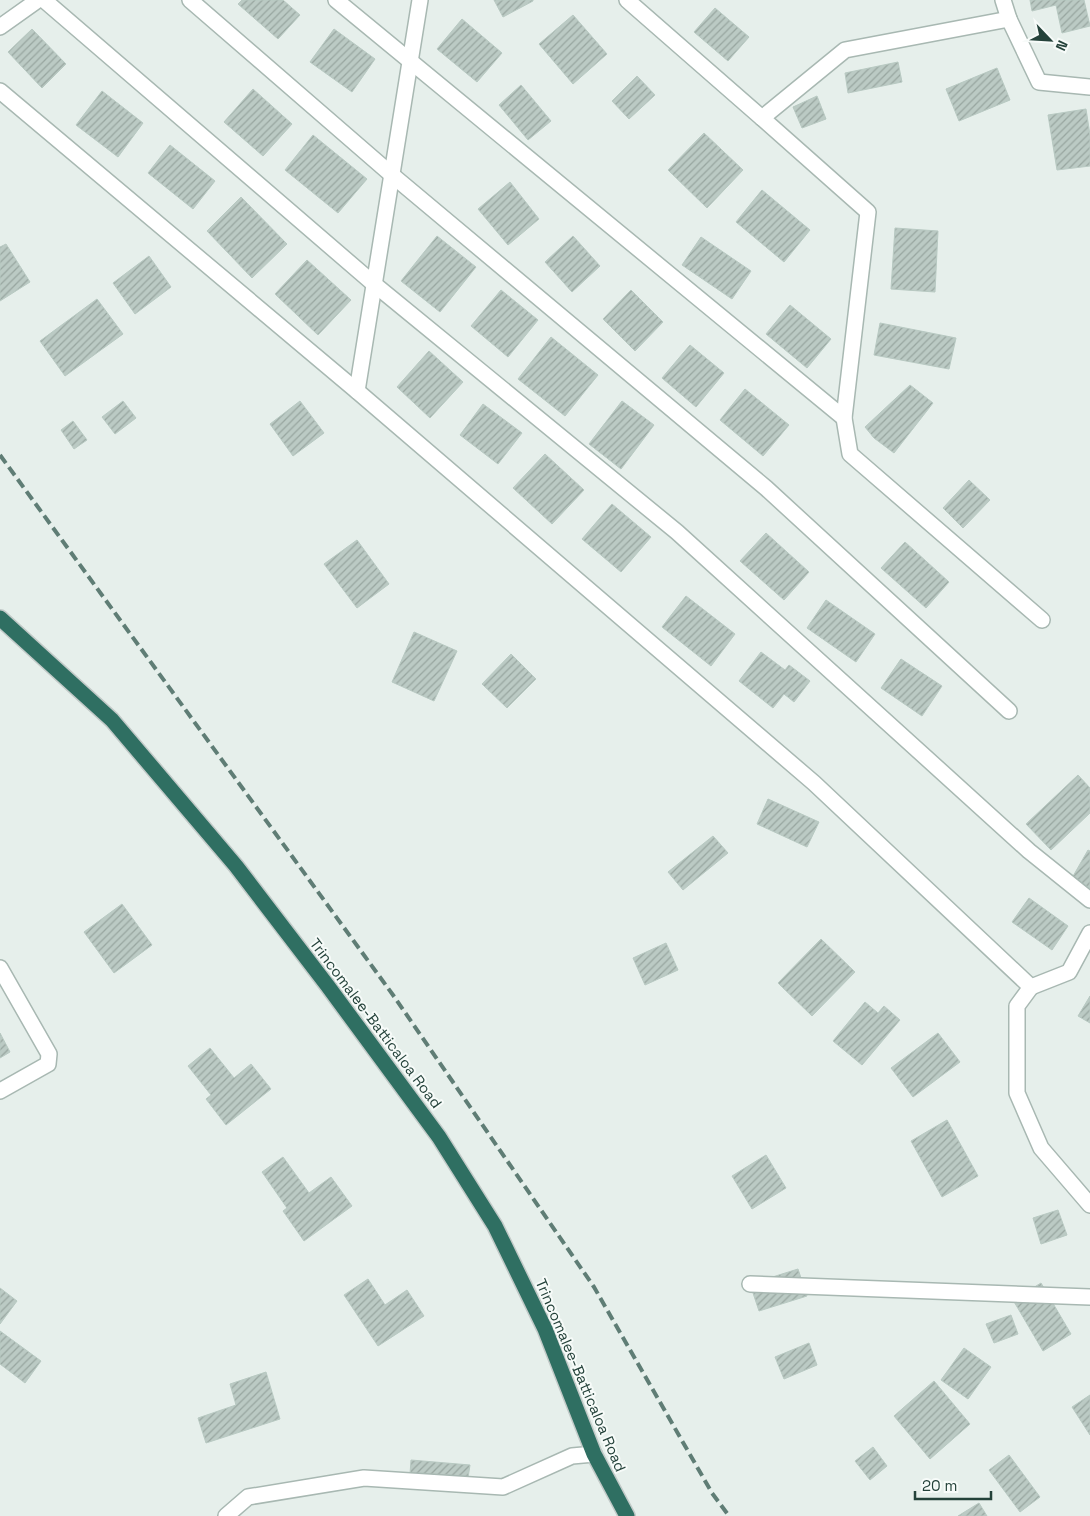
<svg xmlns="http://www.w3.org/2000/svg" width="1090" height="1516" viewBox="0 0 1090 1516" font-family="'Space Grotesk',sans-serif">
  <style>
    .building { fill: url(#building-hatch); stroke: #b8c9c2 }
    .lines { fill: none; stroke-linecap: round; stroke-linejoin: round }
    .minor-casing { stroke: #a8b8b2; stroke-width: 18 }
    .highway-casing { stroke: #c2cac8; stroke-width: 18 }
    .minor { stroke: #fff; stroke-width: 15 }
    .highway { stroke: #2f6f62; stroke-width: 15 }
    .rail { stroke: #5f7d75; stroke-width: 4; stroke-dasharray: 10 5; stroke-linecap: butt }
    .labels { text-anchor: middle; dominant-baseline: central; stroke-width: 4; stroke-linejoin: round; paint-order: stroke }
    .street-label { font-size: 15px; fill: #24423a; stroke: #f7fbf9 }
  </style>
  <defs>
    <pattern id="building-hatch" width="6" height="6" patternUnits="userSpaceOnUse" patternTransform="scale(1.25)"><rect width="6" height="6" fill="#bbcac4"/><path d="M-1 1l2-2M0 6l6-6M5 7l2-2" fill="none" stroke="#98a6a0"/></pattern>
  </defs>
  <rect width="100%" height="100%" fill="#e6efeb"/>
  <g class="building">
    <polygon points="242,0 283,0 300,15 278,39 238,4"/>
    <polygon points="494,0 533,0 533,1 503,17"/>
    <polygon points="1030,0 1084,0 1090,26 1062,33 1056,5 1032,11"/>
    <polygon points="715,8 749,37 728,61 694,32"/>
    <polygon points="573,15 607,54 573,84 539,44"/>
    <polygon points="462,19 502,53 477,82 437,49"/>
    <polygon points="32,29 66,64 42,88 8,52"/>
    <polygon points="334,29 375,59 352,92 310,62"/>
    <polygon points="898,62 902,82 848,93 845,73"/>
    <polygon points="997,68 1010,100 959,121 946,89"/>
    <polygon points="637,76 655,95 629,119 612,101"/>
    <polygon points="521,85 551,121 528,140 499,105"/>
    <polygon points="253,89 292,124 263,156 224,122"/>
    <polygon points="102,91 143,123 118,157 76,125"/>
    <polygon points="817,96 826,119 802,128 793,107"/>
    <polygon points="1086,109 1090,135 1090,166 1057,170 1048,115"/>
    <polygon points="704,133 743,170 707,208 668,170"/>
    <polygon points="313,135 367,179 338,213 285,170"/>
    <polygon points="170,145 215,181 193,209 148,173"/>
    <polygon points="510,182 539,219 508,245 478,209"/>
    <polygon points="762,190 810,230 784,262 736,222"/>
    <polygon points="241,197 287,244 252,278 207,231"/>
    <polygon points="895,228 938,231 935,292 891,289"/>
    <polygon points="437,236 476,267 440,312 401,281"/>
    <polygon points="573,236 600,266 572,292 545,262"/>
    <polygon points="701,237 751,271 732,299 682,265"/>
    <polygon points="6,244 30,282 0,301 0,247"/>
    <polygon points="149,256 171,287 135,314 113,283"/>
    <polygon points="307,260 351,300 318,335 275,294"/>
    <polygon points="501,290 538,320 508,357 471,326"/>
    <polygon points="631,290 663,322 635,351 603,319"/>
    <polygon points="97,299 123,334 65,376 40,341"/>
    <polygon points="790,305 831,339 807,368 766,334"/>
    <polygon points="880,323 956,338 949,369 874,355"/>
    <polygon points="551,337 598,375 565,416 518,379"/>
    <polygon points="690,345 724,373 696,407 662,378"/>
    <polygon points="429,351 463,382 430,418 397,387"/>
    <polygon points="910,385 933,403 894,453 874,438 865,427"/>
    <polygon points="745,389 789,425 763,456 720,420"/>
    <polygon points="123,401 136,418 115,434 102,417"/>
    <polygon points="300,401 324,433 293,456 270,424"/>
    <polygon points="622,401 654,425 621,469 589,444"/>
    <polygon points="483,404 522,433 498,464 460,435"/>
    <polygon points="73,421 87,440 74,449 61,430"/>
    <polygon points="545,454 584,490 552,524 513,488"/>
    <polygon points="969,480 990,500 963,528 943,508"/>
    <polygon points="612,504 651,537 621,572 582,539"/>
    <polygon points="766,533 809,572 784,600 740,561"/>
    <polygon points="357,540 389,584 357,608 324,564"/>
    <polygon points="905,542 949,582 926,608 881,568"/>
    <polygon points="686,596 735,634 711,666 662,627"/>
    <polygon points="826,600 875,634 856,662 807,628"/>
    <polygon points="414,632 457,651 434,701 392,682"/>
    <polygon points="761,652 785,670 789,665 810,681 794,702 784,694 773,708 739,681"/>
    <polygon points="511,654 536,679 507,708 482,684"/>
    <polygon points="901,659 942,686 922,716 881,688"/>
    <polygon points="1078,775 1090,788 1090,813 1051,850 1026,824"/>
    <polygon points="768,799 819,822 807,847 757,824"/>
    <polygon points="713,836 728,853 683,890 668,872"/>
    <polygon points="1088,850 1090,851 1090,888 1072,878"/>
    <polygon points="1029,898 1068,926 1052,950 1012,922"/>
    <polygon points="122,904 152,945 114,973 84,932"/>
    <polygon points="821,939 855,972 812,1016 778,983"/>
    <polygon points="666,943 678,970 645,985 633,958"/>
    <polygon points="1090,996 1090,1023 1078,1016"/>
    <polygon points="865,1002 878,1013 884,1006 900,1020 862,1065 833,1041"/>
    <polygon points="0,1033 10,1052 0,1058"/>
    <polygon points="938,1033 960,1062 913,1097 891,1068"/>
    <polygon points="210,1048 234,1078 251,1064 271,1089 226,1125 206,1099 211,1095 188,1066"/>
    <polygon points="947,1120 978,1176 942,1197 911,1141"/>
    <polygon points="766,1155 786,1188 752,1209 732,1176"/>
    <polygon points="283,1157 309,1193 331,1177 352,1206 304,1241 283,1211 287,1208 262,1172"/>
    <polygon points="1058,1210 1067,1235 1041,1244 1033,1218"/>
    <polygon points="798,1269 807,1296 759,1311 750,1284"/>
    <polygon points="368,1279 385,1305 407,1290 424,1316 378,1346 344,1295"/>
    <polygon points="1041,1283 1071,1334 1043,1351 1013,1300"/>
    <polygon points="0,1288 17,1301 0,1324"/>
    <polygon points="1011,1315 1018,1334 994,1343 986,1324"/>
    <polygon points="0,1331 41,1361 25,1383 0,1364"/>
    <polygon points="809,1343 817,1365 784,1379 775,1357"/>
    <polygon points="964,1348 991,1367 968,1399 941,1380"/>
    <polygon points="266,1372 280,1419 206,1443 198,1418 236,1405 230,1384"/>
    <polygon points="934,1381 970,1424 930,1459 894,1416"/>
    <polygon points="1090,1395 1090,1435 1072,1407"/>
    <polygon points="873,1447 887,1466 870,1480 855,1461"/>
    <polygon points="1009,1455 1040,1497 1020,1512 989,1470"/>
    <polygon points="411,1460 470,1465 468,1478 450,1475 410,1474"/>
    <polygon points="979,1503 987,1516 958,1516"/>
  </g>
  <g class="lines">
    <defs>
      <g id="minor">
        <polyline points="44,0 374,284 677,532 1029,851 1090,900"/>
        <polyline points="190,0 392,175 766,488 1009,711"/>
        <polyline points="336,0 844,418"/>
        <polyline points="627,0 762,118 845,50 1009,19"/>
        <polyline points="1003,0 1009,19 1039,82 1090,87"/>
        <polyline points="0,27 38,0"/>
        <polyline points="0,91 357,391 814,783 1031,987 1069,972 1090,933"/>
        <polyline points="762,118 868,212 844,418 850,454 1042,620"/>
        <polyline points="357,391 420,0"/>
        <polyline points="0,968 49,1054 48,1064 0,1091"/>
        <polyline points="1031,987 1017,1006 1017,1093 1041,1148 1090,1205"/>
        <polyline points="750,1284 1090,1297"/>
        <polyline points="226,1516 248,1497 364,1478 503,1487 572,1456 594,1454"/>
      </g>
      <polyline id="highway" points="0,618 112,720 236,866 327,985 439,1137 495,1226 545,1329 594,1454 627,1516"/>
    </defs>
    <use href="#minor" class="minor-casing"/>
    <use href="#highway" class="highway-casing"/>
    <use href="#minor" class="minor"/>
    <use href="#highway" class="highway"/>
    <polyline class="rail" points="0,455 393,995 594,1287 712,1493 729,1516"/>
  </g>
  <g class="labels">
    <g class="street-label">
      <text transform="translate(376 1023) rotate(53)">Trincomalee-Batticaloa Road</text>
      <text transform="translate(581 1375) rotate(67)">Trincomalee-Batticaloa Road</text>
    </g>
  </g>
  <g transform="translate(1050 40) rotate(115)" stroke="#f7fbf9" stroke-width="4" paint-order="stroke">
  <path d="M0-4L9 19L0 12L-9 19Z" fill="#24423a"/>
  <text y="-8" font-size="14" font-weight="bold" text-anchor="middle" fill="#24423a">N</text>
  </g>
  <path d="M915 1491v8h76v-8" fill="none" stroke="#24423a" stroke-width="2.5"/>
  <text x="922" y="1491" font-size="15" fill="#24423a" stroke="#f7fbf9" stroke-width="4" paint-order="stroke">20 m</text>
</svg>
